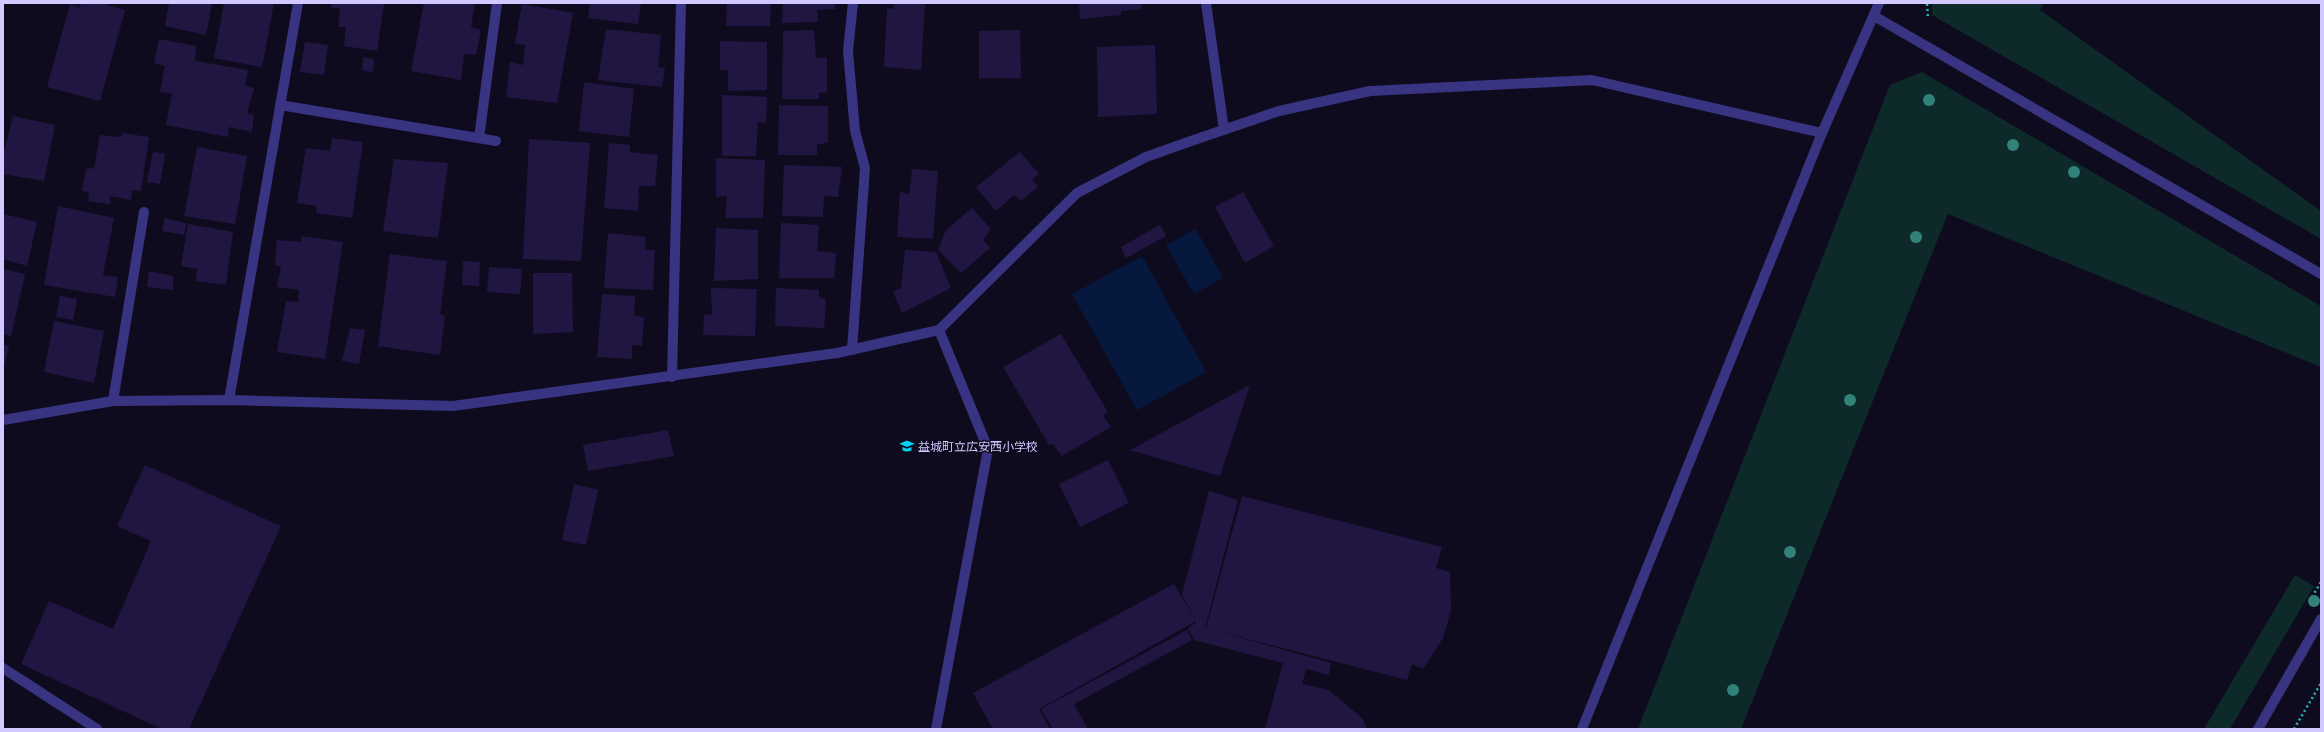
<svg xmlns="http://www.w3.org/2000/svg" width="2324" height="732" viewBox="0 0 2324 732" font-family="Poppins,'Noto Sans JP',sans-serif">
  <style>
    .green { fill: #0e2929 }
    .water { fill: #06183d }
    .building { fill: #211641 }
    .lines { fill: none; stroke-linecap: round; stroke-linejoin: round }
    .path { stroke: #27b5b2; stroke-width: 2.5; stroke-dasharray: 2 3; stroke-linecap: butt }
    .minor { stroke: #393481; stroke-width: 10 }
    .tree { fill: #33827a }
    .labels { text-anchor: middle; dominant-baseline: central; stroke-width: 3; stroke-linejoin: round; paint-order: stroke }
    .poi-label { font-size: 12px; fill: #d1c9ff; stroke: #0f0b1f; text-anchor: start }
  </style>
  <rect width="100%" height="100%" fill="#0f0b1f"/>
  <g class="green">
    <polygon points="1932,3 2044,3 2040,10 2321,211 2321,239 1932,15"/>
    <polygon points="1922,72 2321,306 2321,367 1948,214 1741,729 1638,729 1890,85"/>
    <polygon points="2295,575 2314,586 2230,729 2204,729"/>
  </g>
  <g class="water">
    <polygon points="1196,229 1223,278 1194,294 1166,245"/>
    <polygon points="1142,256 1206,372 1137,410 1072,294"/>
  </g>
  <g class="building">
    <polygon points="81,3 100,3 125,10 100,101 47,87 70,4 80,8"/>
    <polygon points="169,3 212,3 206,35 165,26"/>
    <polygon points="224,3 274,3 262,67 214,58"/>
    <polygon points="332,3 384,3 377,51 344,46 346,27 338,27 340,8 331,8"/>
    <polygon points="424,3 475,3 471,27 481,30 476,55 464,54 461,80 411,71"/>
    <polygon points="590,3 641,3 638,24 588,18"/>
    <polygon points="727,3 771,3 770,26 726,26"/>
    <polygon points="783,3 835,3 835,9 817,10 818,22 782,23"/>
    <polygon points="894,3 925,3 921,70 884,67 887,8 893,9"/>
    <polygon points="1079,3 1142,3 1142,9 1121,11 1121,15 1080,19"/>
    <polygon points="522,4 573,13 557,103 506,97 510,62 523,65 525,45 515,44"/>
    <polygon points="606,29 661,35 658,67 665,68 662,87 598,80"/>
    <polygon points="814,30 816,58 827,58 827,92 819,93 819,99 782,99 783,31"/>
    <polygon points="1020,30 1021,78 979,78 979,31"/>
    <polygon points="159,39 196,46 195,61 248,70 245,86 254,88 247,113 254,115 252,132 229,127 228,137 166,125 172,93 160,92 165,66 154,63"/>
    <polygon points="720,41 767,42 767,90 728,91 728,70 720,70"/>
    <polygon points="305,42 328,45 324,75 300,72"/>
    <polygon points="1155,45 1157,114 1098,117 1097,47"/>
    <polygon points="363,57 374,59 373,72 362,70"/>
    <polygon points="584,82 634,89 629,137 579,131"/>
    <polygon points="722,95 767,97 766,123 758,122 756,156 722,156"/>
    <polygon points="779,105 828,106 828,142 817,145 817,155 778,155"/>
    <polygon points="13,116 55,125 44,181 3,174 3,157"/>
    <polygon points="122,133 149,137 141,191 132,190 131,200 110,196 110,204 88,201 89,192 82,191 86,169 94,168 100,135 121,137"/>
    <polygon points="332,138 363,142 352,218 316,213 317,206 297,203 306,148 330,151"/>
    <polygon points="529,139 590,143 581,261 523,259"/>
    <polygon points="609,143 630,145 630,152 658,155 655,186 639,186 638,211 604,208"/>
    <polygon points="197,147 247,156 235,224 184,216"/>
    <polygon points="153,152 165,154 160,184 147,182"/>
    <polygon points="1020,152 1039,174 1032,179 1038,187 1021,201 1014,195 996,211 976,187"/>
    <polygon points="716,158 765,160 763,218 725,218 727,196 716,197"/>
    <polygon points="394,159 448,163 438,238 383,231"/>
    <polygon points="784,165 842,167 838,197 824,196 823,217 782,216"/>
    <polygon points="912,169 938,171 933,239 897,237 900,192 909,194"/>
    <polygon points="1243,192 1274,246 1245,263 1215,207"/>
    <polygon points="58,206 114,218 103,275 118,277 115,297 44,285"/>
    <polygon points="972,208 991,229 983,240 990,248 961,273 938,250 946,230"/>
    <polygon points="3,214 37,222 27,266 3,259"/>
    <polygon points="165,218 186,223 184,235 162,231"/>
    <polygon points="781,223 819,225 817,251 836,253 834,278 779,278"/>
    <polygon points="188,224 233,232 226,285 196,281 197,269 181,266"/>
    <polygon points="1160,225 1166,236 1126,258 1121,247"/>
    <polygon points="716,228 758,230 758,279 714,281"/>
    <polygon points="608,233 646,237 645,250 655,250 653,290 604,288"/>
    <polygon points="301,236 343,242 325,359 277,352 286,301 298,302 299,290 277,287 281,267 275,265 277,240 301,242"/>
    <polygon points="905,250 936,252 951,288 902,313 893,292 901,288"/>
    <polygon points="390,254 447,261 440,314 445,316 440,355 378,346"/>
    <polygon points="463,261 480,262 479,286 462,285"/>
    <polygon points="489,267 522,269 520,294 487,292"/>
    <polygon points="3,269 25,274 11,336 3,334"/>
    <polygon points="149,271 173,276 173,290 147,287"/>
    <polygon points="533,273 572,273 573,332 533,334"/>
    <polygon points="711,288 757,289 755,336 703,335 704,315 712,314"/>
    <polygon points="776,288 819,290 819,296 826,300 824,328 775,326"/>
    <polygon points="602,294 635,296 634,316 644,317 642,346 632,345 632,359 597,357"/>
    <polygon points="60,296 77,299 73,320 56,317"/>
    <polygon points="54,321 104,331 94,383 44,372"/>
    <polygon points="350,328 365,330 359,364 342,361"/>
    <polygon points="1061,334 1108,412 1103,415 1111,427 1062,456 1053,444 1049,445 1003,367"/>
    <polygon points="3,345 9,346 4,367 3,367"/>
    <polygon points="1250,385 1220,476 1130,450"/>
    <polygon points="668,430 674,456 588,471 583,445"/>
    <polygon points="1108,460 1129,503 1080,527 1059,484"/>
    <polygon points="145,465 281,526 189,729 162,729 21,664 49,601 113,629 151,541 117,526"/>
    <polygon points="574,484 598,490 586,545 562,540"/>
    <polygon points="1209,491 1238,500 1205,628 1206,628 1242,496 1442,547 1436,568 1450,572 1451,611 1443,638 1423,669 1412,664 1407,680 1209,629 1331,663 1329,675 1306,669 1302,684 1329,690 1363,719 1367,729 1265,729 1283,663 1194,640 1188,628 1196,623 1196,621 1039,709 1050,729 993,729 973,693 1174,584 1194,618 1182,594"/>
    <polygon points="1187,630 1192,640 1074,704 1088,729 1053,729 1041,709"/>
  </g>
  <g class="lines">
    <g class="path">
      <polyline points="1927,4 1928,19"/>
      <polyline points="2312,597 2321,582"/>
      <polyline points="2294,729 2321,683"/>
    </g>
    <g class="minor">
      <polyline points="1206,3 1224,130"/>
      <polyline points="1874,16 2321,274"/>
      <polyline points="280,105 496,141"/>
      <polyline points="479,138 497,3"/>
      <polyline points="852,350 865,168 855,131 848,51 853,3"/>
      <polyline points="672,377 681,3"/>
      <polyline points="229,400 298,3"/>
      <polyline points="113,401 144,212"/>
      <polyline points="3,420 113,401 229,400 453,406 837,353 939,330 1077,193 1146,157 1191,141 1279,111 1370,91 1592,80 1822,133"/>
      <polyline points="3,668 97,729"/>
      <polyline points="936,729 988,449 939,330"/>
      <polyline points="1582,729 1822,133 1879,3"/>
      <polyline points="2258,729 2321,619"/>
    </g>
  </g>
  <g class="tree">
    <circle cx="1929" cy="100" r="6"/>
    <circle cx="2013" cy="145" r="6"/>
    <circle cx="2074" cy="172" r="6"/>
    <circle cx="1916" cy="237" r="6"/>
    <circle cx="1850" cy="400" r="6"/>
    <circle cx="1790" cy="552" r="6"/>
    <circle cx="2314" cy="601" r="6"/>
    <circle cx="1733" cy="690" r="6"/>
  </g>
  <defs>
    <symbol id="school-bare" viewBox="-9 -9 18 18"><path d="M0-5L7-2L0 1L-7-2ZM-4 1L0 2.5L4 1V4Q0 6-4 4Z" fill="#00d3f4" stroke="#0f0b1f" stroke-width="2.5" paint-order="stroke"/></symbol>
  </defs>
  <g fill-rule="evenodd">
    <use href="#school-bare" x="897" y="436" width="20" height="20"/>
  </g>
  <g class="labels">
    <g class="poi-label">
      <text x="918" y="446">益城町立広安西小学校</text>
    </g>
  </g>
  <rect width="2324" height="732" fill="none" stroke="#d1c9ff" stroke-width="8"/>
</svg>
